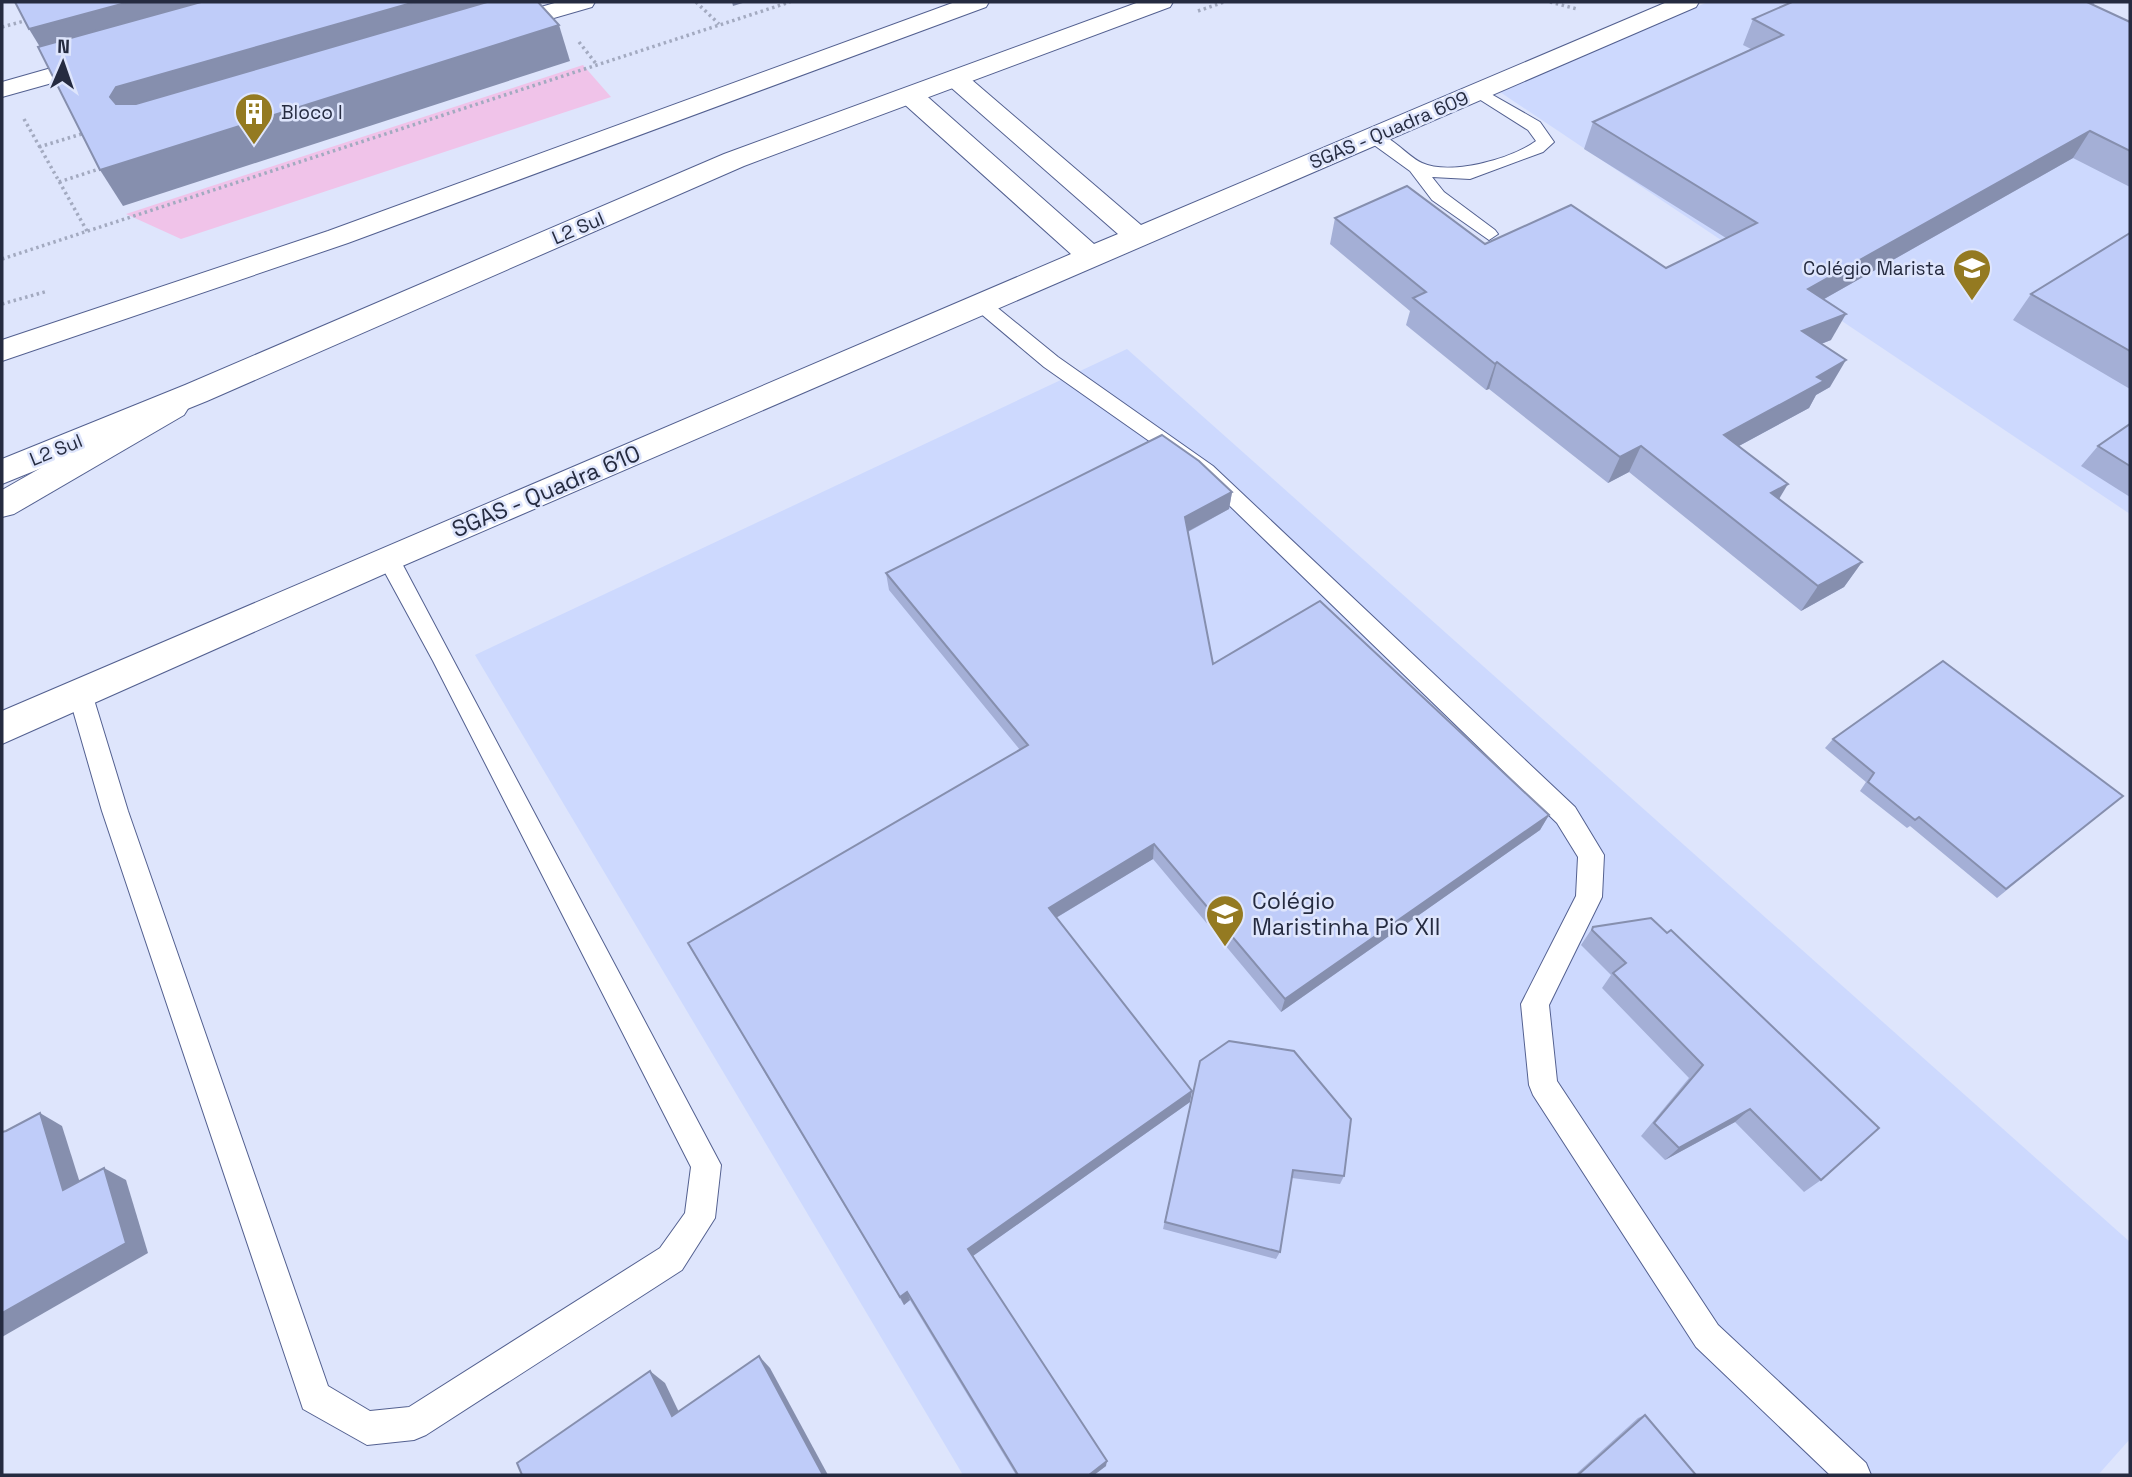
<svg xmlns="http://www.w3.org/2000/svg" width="2132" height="1477" viewBox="0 0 2132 1477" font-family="'Space Grotesk',sans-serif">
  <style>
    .built { fill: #cdd9fe }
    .green { fill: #f0c3e9 }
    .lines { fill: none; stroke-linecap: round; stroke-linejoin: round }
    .lane-casing { stroke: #536090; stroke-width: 2 }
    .street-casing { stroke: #536090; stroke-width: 2 }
    .secondary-casing { stroke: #536090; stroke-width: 2 }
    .primary-casing { stroke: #536090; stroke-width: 2 }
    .path { stroke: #a3aac0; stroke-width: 3.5; stroke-dasharray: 2.5 3.5; stroke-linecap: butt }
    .lane { fill: #fff; fill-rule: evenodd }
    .street { fill: #fff; fill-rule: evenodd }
    .secondary { fill: #fff; fill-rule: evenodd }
    .primary { fill: #fff; fill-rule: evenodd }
    .wall { fill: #a4afd6 }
    .shaded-wall { fill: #868fae }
    .building { fill: #bfccf9; stroke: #868fae; stroke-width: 2 }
    .labels { text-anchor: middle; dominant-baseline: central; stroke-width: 5; stroke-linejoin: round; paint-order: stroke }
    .far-poi-label { font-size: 19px; fill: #252b40; stroke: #dee5fc; text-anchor: start }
    .far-street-label { font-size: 19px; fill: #252b40; stroke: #dee5fc }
    .street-label { font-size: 23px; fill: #252b40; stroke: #dee5fc }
    .poi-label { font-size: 23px; fill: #252b40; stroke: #dee5fc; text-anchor: start }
  </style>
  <rect width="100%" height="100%" fill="#dee5fc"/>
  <g class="built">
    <polygon points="1708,2 2080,2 2130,25 2130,514 1497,90"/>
    <polygon points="1127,349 2130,1242 2130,1439 2098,1475 963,1475 475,655"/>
  </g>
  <polygon class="green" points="583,65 611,97 181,239 126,214"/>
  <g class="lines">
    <defs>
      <g id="lane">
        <path d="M1477,86L1540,122L1554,142L1543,152L1470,179L1432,177L1444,192L1495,230L1498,234L1489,240L1432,200L1410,171L1363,137L1366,133C1386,128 1405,155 1422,163C1450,176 1511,159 1536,141L1528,130L1471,94L1469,91Z"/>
        <polygon points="981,298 988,300 1058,357 1213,466 1575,807 1604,855 1602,897 1549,1005 1557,1081 1718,1325 1866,1463 1871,1475 1830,1475 1696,1347 1533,1095 1529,1085 1521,1004 1576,896 1578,857 1557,823 1199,476 1044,367 974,308 971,304"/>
        <polygon points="388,550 396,552 721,1165 715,1218 682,1270 426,1435 414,1440 367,1445 303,1409 299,1397 102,811 68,693 72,686 80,683 88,686 92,693 128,811 328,1386 370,1411 409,1407 660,1248 685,1213 691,1167 433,661 377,558 380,552"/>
      </g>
      <g id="street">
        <polygon points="558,2 595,2 592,7 498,34 489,32 486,27 489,22"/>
        <polygon points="104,53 113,56 117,61 113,66 2,97 2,82"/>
      </g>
      <g id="secondary">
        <polygon points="1667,2 1699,2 1696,7 400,567 2,744 2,711 1071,254 903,103 899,97 903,91 921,91 1094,244 1118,234 947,84 943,79 947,74 965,74 1141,225"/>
        <polygon points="173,396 184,399 189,407 184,415 14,514 2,517 2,490 162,399"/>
      </g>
      <g id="primary">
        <polygon points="955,2 989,2 986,7 348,243 2,361 2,340 328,231"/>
        <polygon points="1139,2 1173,2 1170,7 744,166 207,401 2,484 2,459 185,385 724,154"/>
      </g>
    </defs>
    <use href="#lane" class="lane-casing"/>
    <use href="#street" class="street-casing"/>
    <use href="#secondary" class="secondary-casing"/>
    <use href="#primary" class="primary-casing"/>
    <g class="path">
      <polyline points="696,2 719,24"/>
      <polyline points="1550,2 1577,9"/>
      <polyline points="1198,11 1224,2"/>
      <polyline points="2,27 28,20"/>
      <polyline points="579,42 597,65"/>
      <polyline points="24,119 87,231"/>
      <polyline points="39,147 85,133"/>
      <polyline points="59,182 105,167"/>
      <polyline points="2,259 790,2"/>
      <polyline points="2,304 48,291"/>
    </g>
    <use href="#lane" class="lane"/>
    <use href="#street" class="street"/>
    <use href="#secondary" class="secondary"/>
    <use href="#primary" class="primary"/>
  </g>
  <g class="wall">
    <polygon points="1792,2 2095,2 2093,5 2130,22 2130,187 2073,158 1824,299 1831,340 1821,344 1830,387 1816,395 1809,408 1739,446 1779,499 1862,562 1844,587 1801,611 1629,472 1608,483 1489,389 1486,390 1406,325 1410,311 1330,244 1335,218 1485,244 1666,268 1726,238 1584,149 1593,122 1751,49 1743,45 1753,19"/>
    <polygon points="2130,233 2130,389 2013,320 2031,294"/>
    <polygon points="2130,424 2130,497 2081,466 2098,446"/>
    <polygon points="1232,492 1229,509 1188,532 1213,664 1549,815 1540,830 1281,1012 1153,859 1056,918 1190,1102 973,1256 1106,1466 1094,1475 1016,1475 910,1300 904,1305 695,956 688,943 1020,750 889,590 886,573"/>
    <polygon points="1833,739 2123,796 1997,898 1910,826 1907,828 1860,791 1866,782 1825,748"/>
    <polygon points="1593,927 1821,1180 1804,1192 1735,1122 1665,1160 1641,1136 1689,1078 1602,988 1611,975 1581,945"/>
    <polygon points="1200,1061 1344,1176 1340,1184 1292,1178 1280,1252 1276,1259 1163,1229"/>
    <polygon points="1645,1415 1696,1475 1575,1475 1638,1418"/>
  </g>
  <g class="shaded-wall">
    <polygon points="129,2 274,2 51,65 29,29"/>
    <polygon points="415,2 521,2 132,133 110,97 116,87"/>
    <polygon points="732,2 746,2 733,6"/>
    <polygon points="559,25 570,61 123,206 100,170"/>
    <polygon points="2090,131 2073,158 1794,316 1808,289"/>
    <polygon points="1846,314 1831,340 1788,357 1802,331"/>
    <polygon points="1846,360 1830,387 1816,395 1809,408 1711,461 1724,435 1817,377"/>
    <polygon points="1497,362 1489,389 1486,390 1495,364"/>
    <polygon points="1641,446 1629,472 1608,483 1620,457"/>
    <polygon points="1788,484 1773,509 1771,493"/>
    <polygon points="1232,492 1229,509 1183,534 1185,517"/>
    <polygon points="1862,562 1844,587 1801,611 1818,586"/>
    <polygon points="1549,815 1540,830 1281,1012 1285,999"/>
    <polygon points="1154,844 1153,859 1049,922 1049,908"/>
    <polygon points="1192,1091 1190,1102 970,1258 968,1249"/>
    <polygon points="1750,1109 1735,1122 1665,1160 1679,1148"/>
    <polygon points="40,1113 62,1126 86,1202 63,1190"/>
    <polygon points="104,1168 126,1180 148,1253 2,1337 2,1313"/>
    <polygon points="907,1292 910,1300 904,1305 900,1297"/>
    <polygon points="759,1356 770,1368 828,1475 823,1475"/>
    <polygon points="650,1371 665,1383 686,1427 672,1416"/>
    <polygon points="1107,1461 1106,1466 1094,1475 1089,1475"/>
  </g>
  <g class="building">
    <polygon points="15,2 129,2 29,29"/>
    <polygon points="201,2 415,2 116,87 110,97 116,104 136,104 487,2 538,2 559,25 100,170 38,47"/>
    <polygon points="1792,2 2087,2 2130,22 2130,151 2090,131 1808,289 1846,314 1802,331 1846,360 1817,377 1824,381 1724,435 1788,484 1771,493 1862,562 1818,586 1641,446 1620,457 1497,362 1495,364 1413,298 1426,292 1335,218 1407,186 1485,244 1571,205 1666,268 1757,223 1593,122 1783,35 1753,19"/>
    <polygon points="2130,233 2130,351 2031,294"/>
    <polygon points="2130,424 2130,466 2098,446"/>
    <polygon points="1162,435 1199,461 1232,492 1185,517 1213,664 1320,601 1549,815 1285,999 1154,844 1049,908 1192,1091 968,1249 1107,1461 1089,1475 1018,1475 907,1292 900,1297 688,943 1028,745 886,573"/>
    <polygon points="1943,661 2123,796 2006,889 1919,817 1915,820 1868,782 1874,773 1833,739"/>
    <polygon points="1651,918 1667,933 1671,930 1879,1128 1821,1180 1750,1109 1679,1148 1654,1123 1703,1065 1613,973 1626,963 1592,930 1593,927"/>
    <polygon points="1229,1041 1294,1051 1351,1119 1344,1176 1293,1170 1280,1252 1165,1222 1200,1061"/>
    <polygon points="40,1113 63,1190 104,1168 126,1243 2,1313 2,1132 6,1131"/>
    <polygon points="759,1356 823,1475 522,1475 517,1463 650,1371 672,1416"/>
    <polygon points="1645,1415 1696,1475 1578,1475"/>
  </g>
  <defs>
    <symbol id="building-pin" viewBox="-11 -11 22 30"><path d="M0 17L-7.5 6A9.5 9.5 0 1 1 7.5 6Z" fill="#947a21" stroke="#dee5fc"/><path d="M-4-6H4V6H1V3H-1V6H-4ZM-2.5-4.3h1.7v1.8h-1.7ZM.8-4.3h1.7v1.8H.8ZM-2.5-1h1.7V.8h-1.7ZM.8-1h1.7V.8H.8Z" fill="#fff"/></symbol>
    <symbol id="university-pin" viewBox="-11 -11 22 30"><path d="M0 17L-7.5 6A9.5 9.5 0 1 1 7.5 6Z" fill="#947a21" stroke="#dee5fc"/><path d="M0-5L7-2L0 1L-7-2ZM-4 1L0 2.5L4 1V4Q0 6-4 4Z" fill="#fff"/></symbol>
  </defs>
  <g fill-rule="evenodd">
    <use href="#building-pin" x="232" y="90" width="44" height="60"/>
    <use href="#university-pin" x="1950" y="246" width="44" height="60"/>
    <use href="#university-pin" x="1203" y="892" width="44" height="60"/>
  </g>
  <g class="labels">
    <g class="far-poi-label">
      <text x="281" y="112">Bloco I</text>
      <text x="1945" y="268" text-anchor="end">Colégio Marista</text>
    </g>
    <g class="far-street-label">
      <text transform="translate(1389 130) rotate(-23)">SGAS - Quadra 609</text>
      <text transform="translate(578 228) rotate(-23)">L2 Sul</text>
      <text transform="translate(56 450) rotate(-22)">L2 Sul</text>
    </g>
    <g class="street-label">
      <text transform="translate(546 491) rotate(-23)">SGAS - Quadra 610</text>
    </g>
    <g class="poi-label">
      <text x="1252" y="901">Colégio<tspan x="1252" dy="26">Maristinha Pio XII</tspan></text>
    </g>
  </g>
  <rect width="2132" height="1477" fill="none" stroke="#252b40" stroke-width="7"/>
  <g transform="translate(63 63) rotate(2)" stroke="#dee5fc" stroke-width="5" paint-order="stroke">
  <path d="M0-5L12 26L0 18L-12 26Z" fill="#252b40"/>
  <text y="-10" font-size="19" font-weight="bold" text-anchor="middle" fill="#252b40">N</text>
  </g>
</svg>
